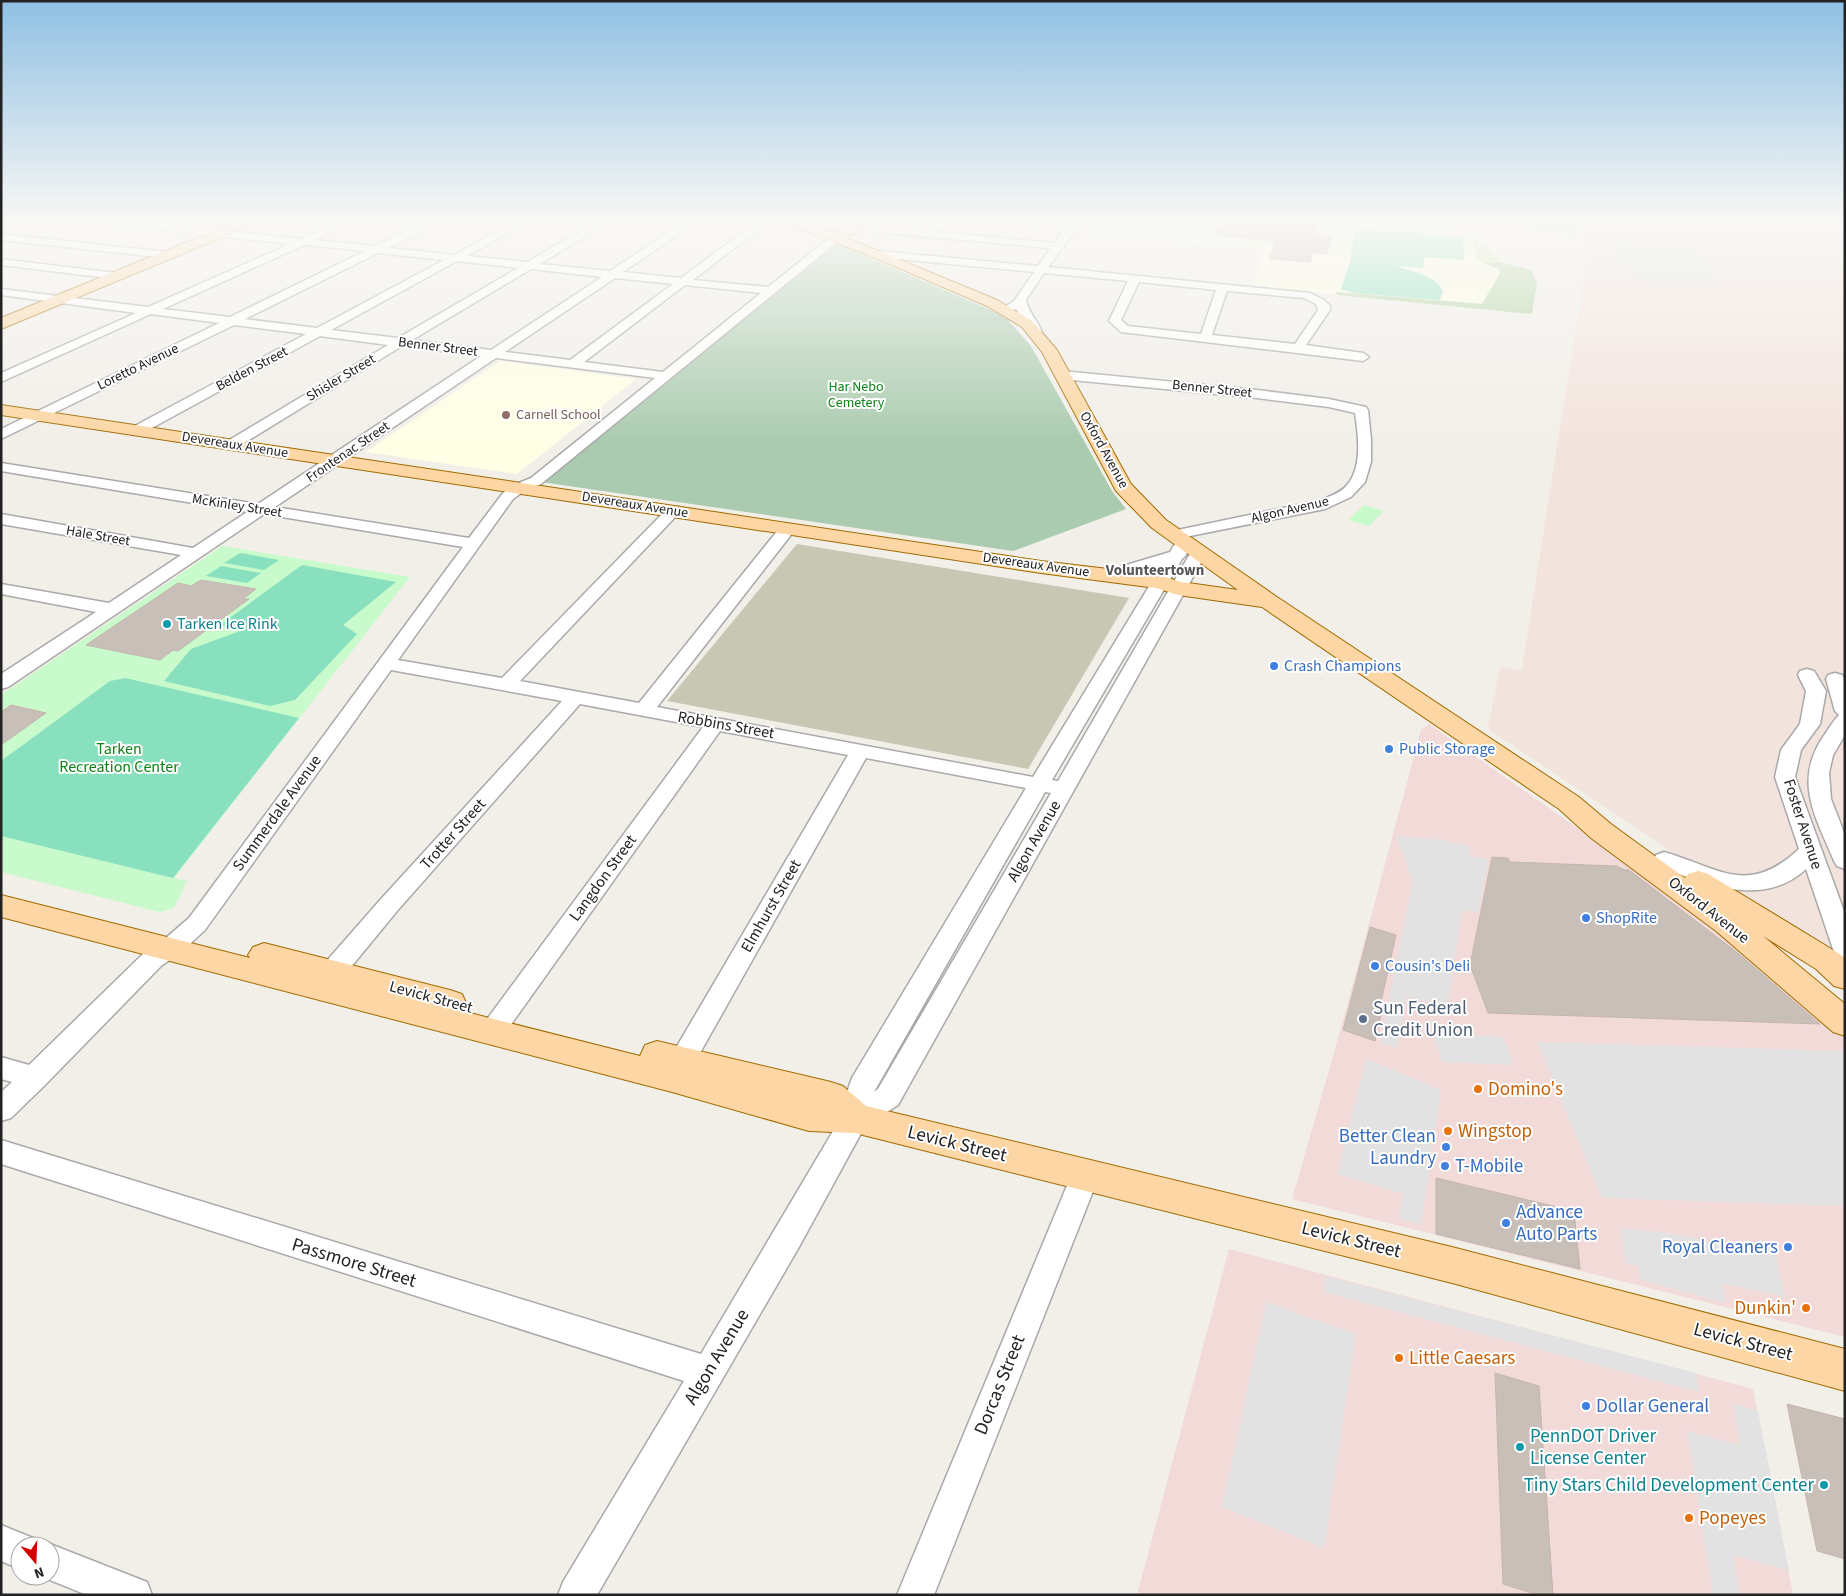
<svg xmlns="http://www.w3.org/2000/svg" width="1846" height="1596" viewBox="0 0 1846 1596" font-family="'Source Sans 3',sans-serif">
  <style>
    .commercial { fill: #f2dad9 }
    .industrial { fill: #ebdbe8 }
    .education { fill: #ffffe5 }
    .military { fill: #f3e3dd }
    .construction { fill: #c7c7b4 }
    .grass { fill: #cdebb0 }
    .forest { fill: #add19e }
    .cemetery { fill: #aacbaf }
    .park { fill: #c8facc }
    .pitch { fill: #88e0be }
    .parking { fill: #e2e2e2 }
    .building { fill: #c7bfb8; stroke: #c4b6ab }
    .lines { fill: none; stroke-linecap: round; stroke-linejoin: round }
    .minor-casing { stroke: #a9a9a9; stroke-width: 3 }
    .major-casing { stroke: #a06b00; stroke-width: 2 }
    .minor { fill: #fff; fill-rule: evenodd }
    .major { fill: #fcd6a4; fill-rule: evenodd }
    .education-dot { fill: #8d6e63; stroke: #fff; stroke-width: 2 }
    .culture-dot { fill: #0f9aa8; stroke: #fff; stroke-width: 2 }
    .shop-dot { fill: #3f7fe0; stroke: #fff; stroke-width: 2 }
    .service-dot { fill: #5c6f8a; stroke: #fff; stroke-width: 2 }
    .food-dot { fill: #e8710a; stroke: #fff; stroke-width: 2 }
    .labels { text-anchor: middle; dominant-baseline: central; stroke-width: 4; stroke-linejoin: round; paint-order: stroke }
    .far-street-label { font-size: 14px; fill: #222; stroke: #fff }
    .far-park-label { font-size: 14px; fill: #0c8416; stroke: #fff }
    .far-education-label { font-size: 14px; fill: #785e54; stroke: #fff; text-anchor: start }
    .far-neighbourhood-label { font-size: 15px; font-weight: bold; fill: #555; stroke: #fff }
    .culture-label { font-size: 16px; fill: #0d838f; stroke: #fff; text-anchor: start }
    .shop-label { font-size: 16px; fill: #366cbe; stroke: #fff; text-anchor: start }
    .street-label { font-size: 16px; fill: #222; stroke: #fff }
    .park-label { font-size: 16px; fill: #0c8416; stroke: #fff }
    .near-service-label { font-size: 19px; fill: #4e5e75; stroke: #fff; text-anchor: start }
    .near-food-label { font-size: 19px; fill: #c56008; stroke: #fff; text-anchor: start }
    .near-shop-label { font-size: 19px; fill: #366cbe; stroke: #fff; text-anchor: start }
    .near-street-label { font-size: 19px; fill: #222; stroke: #fff }
    .near-culture-label { font-size: 19px; fill: #0d838f; stroke: #fff; text-anchor: start }
  </style>
  <rect width="100%" height="100%" fill="#f2efe9"/>
  <g class="commercial">
    <polygon points="1429,724 1706,918 1829,1021 1845,1037 1845,1337 1292,1199 1341,1028 1421,730"/>
    <polygon points="1229,1249 1753,1389 1793,1595 1137,1595"/>
  </g>
  <polygon class="industrial" points="1445,220 1593,220 1593,221 1459,228"/>
  <g class="education">
    <polygon points="1092,220 1443,220 1470,234 1488,248 1500,262 1484,263 1499,269 1500,273 1483,304 1336,292 1337,295 1254,285 1264,249 1081,235"/>
    <polygon points="500,361 636,379 517,474 366,452"/>
  </g>
  <polygon class="military" points="1589,220 1845,220 1845,967 1488,729 1500,667 1521,671 1522,669 1584,275"/>
  <polygon class="construction" points="797,544 1129,598 1028,769 667,701"/>
  <polygon class="grass" points="1470,234 1488,248 1500,262 1483,263 1477,258"/>
  <polygon class="forest" points="1500,262 1531,270 1537,283 1532,314 1337,295 1336,292 1482,304 1500,273 1499,269 1483,263"/>
  <polygon class="cemetery" points="835,243 993,311 1008,320 1031,346 1112,491 1126,509 1013,551 541,482"/>
  <g class="park">
    <polygon points="1364,505 1384,511 1369,526 1348,520"/>
    <polygon points="222,546 410,577 174,878 187,881 174,908 159,912 1,872 1,695"/>
  </g>
  <g class="pitch">
    <polygon points="1533,220 1579,225 1574,234 1528,228"/>
    <path d="M1355,228L1456,236L1463,238L1464,260L1424,257L1423,268L1396,266C1411,272 1435,274 1443,291L1440,300L1354,293L1341,289L1350,262Z"/>
    <polygon points="240,553 279,560 264,570 224,563"/>
    <polygon points="302,565 396,582 343,625 357,634 295,700 270,706 164,681 191,649 243,630 220,625"/>
    <polygon points="221,566 261,573 247,583 206,576"/>
    <polygon points="125,678 299,718 173,878 1,836 1,761 110,681"/>
  </g>
  <g class="parking">
    <polygon points="1618,241 1693,247 1702,250 1717,279 1710,279 1713,286 1637,279 1636,275 1630,268 1620,267 1609,242 1618,243"/>
    <polygon points="1396,836 1444,840 1471,847 1469,855 1488,860 1478,913 1463,909 1447,1007 1407,996 1397,1048 1380,1043 1413,881"/>
    <polygon points="1433,1034 1503,1037 1514,1065 1442,1062"/>
    <polygon points="1537,1042 1845,1051 1845,1206 1602,1198"/>
    <polygon points="1366,1059 1441,1090 1421,1225 1399,1218 1403,1194 1337,1174"/>
    <polygon points="1621,1228 1676,1234 1719,1244 1757,1242 1774,1247 1785,1297 1722,1283 1725,1303 1641,1280 1638,1266 1625,1263"/>
    <polygon points="1325,1276 1696,1373 1699,1392 1324,1292"/>
    <polygon points="1266,1302 1356,1334 1324,1548 1222,1507"/>
    <polygon points="1733,1404 1758,1411 1789,1571 1733,1555 1740,1595 1713,1595 1687,1431 1740,1445"/>
  </g>
  <g class="building">
    <polygon points="1221,220 1319,220 1315,234 1332,236 1327,254 1313,253 1310,262 1269,259 1275,241 1214,235"/>
    <polygon points="201,580 256,589 243,599 249,599 178,651 173,650 160,660 86,645 178,583 191,586"/>
    <polygon points="11,705 46,713 1,745 1,712"/>
    <polygon points="1492,857 1508,858 1510,862 1616,866 1625,870 1629,870 1739,954 1820,1024 1488,1013 1470,965"/>
    <polygon points="1370,927 1396,935 1380,1006 1383,1007 1375,1041 1343,1030"/>
    <polygon points="1436,1178 1574,1211 1580,1269 1436,1234"/>
    <polygon points="1495,1373 1539,1386 1553,1595 1538,1595 1503,1584"/>
    <polygon points="1787,1404 1845,1419 1845,1559 1817,1551"/>
  </g>
  <g class="lines">
    <defs>
      <g id="minor">
        <path d="M91,220H126L301,239L342,220H356L315,240L375,246L429,220H442L389,248L454,255L517,220H530L467,256L527,262L600,220H612L540,264L610,271L687,220H699L623,272L681,278L759,220H771L693,280L768,287L827,240L829,235H837L838,237L836,243L541,484L524,491L513,499L398,660L502,678L669,507H679L682,510L679,513L520,681L639,703L782,525H794L796,528L794,531L657,707L1033,777L1162,565L1112,580L1106,579L1104,575L1106,571L1170,552L1178,539L1168,538L1166,535L1168,532L1321,500C1330,496 1341,493 1347,485C1363,467 1358,433 1355,413L1329,407L1257,398L1062,379L1057,378L1056,375L1057,372L1062,371L1257,390L1329,399L1366,407L1368,410L1371,440V462L1365,482L1351,497L1325,509L1185,537L1190,539L1192,542L1186,555L1182,559L1052,780L1058,781L1191,552L1193,549H1205L1207,552L898,1105L865,1126L799,1247L597,1595H558L563,1582L684,1381L1,1164V1140L701,1354L842,1116L849,1086L852,1078L1026,788L866,758L691,1069L682,1072L673,1069L669,1061L673,1053L848,755L720,731L500,1040L491,1043L482,1040L478,1033L482,1026L703,727L580,704L397,911L342,978L333,980L324,978L321,971L324,964L381,899L562,701L391,670L205,930L178,955L162,965L44,1086L11,1118L1,1121V1092L12,1082L1,1079V1057L29,1065L144,953L160,943L189,918L463,547L264,514L8,687L1,689V674L96,612L1,594V584L109,603L181,555L1,524V514L193,548L247,512L1,471V463L258,504L481,356L402,346L236,448H226L224,445L226,442L388,345L320,336L141,434H131L129,431L131,428L306,334L234,325L1,439V429L219,323L151,314L1,382V373L136,313L1,295V289L148,307L290,244L96,223ZM304,245L365,251L230,317L163,309ZM378,253L444,260L317,328L245,319ZM457,261L518,268L398,338L331,330ZM531,269L602,277L491,350L412,340ZM615,278L673,284L570,360L505,352ZM685,285L761,293L663,372L584,362ZM496,358L655,378L531,478L514,485L503,493L469,538L275,507ZM1045,792L1051,793L878,1089L874,1092Z"/>
        <path d="M772,220H811L1054,243L1066,228L1013,223L1008,220L1071,223L1073,220H1083L1048,267L1310,293L1324,300L1330,306V310L1306,345L1363,353L1369,357L1363,361L1121,332L1109,321L1128,281L1044,273L1026,300C1028,313 1039,321 1042,333L1036,337L1032,336L1016,309L1006,313L1000,310L1014,301L1034,272L878,257L873,254L878,251L1038,266L1050,248L777,223ZM1139,282L1216,290L1201,334L1128,326L1121,320ZM1227,291L1304,298L1316,304L1318,310L1295,344L1212,335Z"/>
        <polygon points="1,234 167,252 172,255 167,258 1,240"/>
        <polygon points="1,259 116,273 121,276 116,279 1,265"/>
        <path d="M1807,669L1814,671L1826,691L1820,724L1801,750L1795,777L1845,914V958L1836,955L1833,949L1806,869C1763,909 1703,884 1656,865L1653,860L1656,855L1664,852C1720,868 1747,897 1799,849L1775,777L1781,750L1800,724L1806,691L1798,675L1800,671Z"/>
        <path d="M1835,673L1842,675L1845,680V735L1833,755L1829,773L1831,799L1845,835V869L1837,866L1834,861C1816,818 1793,781 1823,737C1828,730 1833,721 1839,715L1835,711L1826,679L1828,675Z"/>
        <polygon points="1085,1163 1095,1167 1099,1176 934,1595 897,1595 1071,1176 1075,1167"/>
        <polygon points="1,1525 33,1538 36,1546 20,1546 20,1569 1,1561"/>
        <polygon points="50,1544 147,1582 152,1595 87,1595 40,1576 50,1576 50,1546 45,1546"/>
      </g>
      <g id="major">
        <polygon points="241,220 259,220 257,223 1,329 1,318"/>
        <path d="M782,220H800L833,232C848,227 856,220 872,220L861,231L845,237L997,300L1032,321L1057,350L1131,484L1166,520L1277,597L1579,797L1611,824L1685,878L1688,874L1698,871L1708,874L1838,953L1845,958V989L1834,986L1816,969L1763,936L1845,1004V1036L1833,1032L1716,931L1591,838L1559,809L1262,607L1178,595L1156,588L1041,573L1,415V405L1041,561L1159,575L1181,582L1238,590L1152,528L1116,491L1042,352L1022,327L987,306L873,257L784,223Z"/>
        <polygon points="1,895 250,958 248,955 253,947 264,943 450,990 462,994 466,1003 462,1011 640,1056 645,1045 657,1041 831,1082 843,1086 866,1106 1452,1247 1845,1349 1845,1391 1452,1283 855,1133 809,1131 672,1092 1,917"/>
      </g>
    </defs>
    <use href="#minor" class="minor-casing"/>
    <use href="#major" class="major-casing"/>
    <use href="#minor" class="minor"/>
    <use href="#major" class="major"/>
  </g>
  <linearGradient id="sky" x2="0" y2="1"><stop stop-color="#8fc0e4"/><stop offset="0.5" stop-color="#f9f8f5"/><stop offset="1" stop-color="#f9f8f5" stop-opacity="0"/></linearGradient>
  <rect width="1846" height="444" fill="url(#sky)"/>
  <circle class="education-dot" cx="506" cy="415" r="5"/>
  <g class="culture-dot">
    <circle cx="167" cy="624" r="5"/>
    <circle cx="1520" cy="1447" r="5"/>
    <circle cx="1824" cy="1485" r="5"/>
  </g>
  <g class="shop-dot">
    <circle cx="1274" cy="666" r="5"/>
    <circle cx="1389" cy="749" r="5"/>
    <circle cx="1586" cy="918" r="5"/>
    <circle cx="1375" cy="966" r="5"/>
    <circle cx="1446" cy="1147" r="5"/>
    <circle cx="1445" cy="1166" r="5"/>
    <circle cx="1506" cy="1223" r="5"/>
    <circle cx="1788" cy="1247" r="5"/>
    <circle cx="1586" cy="1406" r="5"/>
  </g>
  <circle class="service-dot" cx="1363" cy="1019" r="5"/>
  <g class="food-dot">
    <circle cx="1478" cy="1089" r="5"/>
    <circle cx="1448" cy="1131" r="5"/>
    <circle cx="1806" cy="1308" r="5"/>
    <circle cx="1399" cy="1358" r="5"/>
    <circle cx="1689" cy="1518" r="5"/>
  </g>
  <g class="labels">
    <g class="far-street-label">
      <text transform="translate(438 347) rotate(7)">Benner Street</text>
      <text transform="translate(138 367) rotate(-26)">Loretto Avenue</text>
      <text transform="translate(252 369) rotate(-28)">Belden Street</text>
      <text transform="translate(341 378) rotate(-31)">Shisler Street</text>
      <text transform="translate(1212 389) rotate(6)">Benner Street</text>
      <text transform="translate(235 445) rotate(9)">Devereaux Avenue</text>
      <text transform="translate(1104 450) rotate(61)">Oxford Avenue</text>
      <text transform="translate(348 452) rotate(-34)">Frontenac Street</text>
      <text transform="translate(635 505) rotate(9)">Devereaux Avenue</text>
      <text transform="translate(237 506) rotate(9)">McKinley Street</text>
      <text transform="translate(1290 510) rotate(-13)">Algon Avenue</text>
      <text transform="translate(98 536) rotate(10)">Hale Street</text>
      <text transform="translate(1036 565) rotate(8)">Devereaux Avenue</text>
    </g>
    <g class="far-park-label">
      <text x="856" y="387">Har Nebo<tspan x="856" dy="16">Cemetery</tspan></text>
    </g>
    <g class="far-education-label">
      <text x="516" y="415">Carnell School</text>
    </g>
    <g class="far-neighbourhood-label">
      <text x="1155" y="570">Volunteertown</text>
    </g>
    <g class="culture-label">
      <text x="177" y="624">Tarken Ice Rink</text>
    </g>
    <g class="shop-label">
      <text x="1284" y="666">Crash Champions</text>
      <text x="1399" y="749">Public Storage</text>
      <text x="1596" y="918">ShopRite</text>
      <text x="1385" y="966">Cousin's Deli</text>
    </g>
    <g class="street-label">
      <text transform="translate(726 725) rotate(10)">Robbins Street</text>
      <text transform="translate(277 813) rotate(-54)">Summerdale Avenue</text>
      <text transform="translate(1803 824) rotate(72)">Foster Avenue</text>
      <text transform="translate(453 834) rotate(-48)">Trotter Street</text>
      <text transform="translate(1034 841) rotate(-60)">Algon Avenue</text>
      <text transform="translate(603 878) rotate(-54)">Langdon Street</text>
      <text transform="translate(771 906) rotate(-60)">Elmhurst Street</text>
      <text transform="translate(1709 910) rotate(38)">Oxford Avenue</text>
      <text transform="translate(431 997) rotate(15)">Levick Street</text>
    </g>
    <g class="park-label">
      <text x="119" y="749">Tarken<tspan x="119" dy="18">Recreation Center</tspan></text>
    </g>
    <g class="near-service-label">
      <text x="1373" y="1008">Sun Federal<tspan x="1373" dy="22">Credit Union</tspan></text>
    </g>
    <g class="near-food-label">
      <text x="1488" y="1089">Domino's</text>
      <text x="1458" y="1131">Wingstop</text>
      <text x="1796" y="1308" text-anchor="end">Dunkin'</text>
      <text x="1409" y="1358">Little Caesars</text>
      <text x="1699" y="1518">Popeyes</text>
    </g>
    <g class="near-shop-label">
      <text x="1436" y="1136" text-anchor="end">Better Clean<tspan x="1436" dy="22">Laundry</tspan></text>
      <text x="1455" y="1166">T-Mobile</text>
      <text x="1516" y="1212">Advance<tspan x="1516" dy="22">Auto Parts</tspan></text>
      <text x="1778" y="1247" text-anchor="end">Royal Cleaners</text>
      <text x="1596" y="1406">Dollar General</text>
    </g>
    <g class="near-street-label">
      <text transform="translate(957 1144) rotate(14)">Levick Street</text>
      <text transform="translate(1351 1240) rotate(14)">Levick Street</text>
      <text transform="translate(354 1263) rotate(17)">Passmore Street</text>
      <text transform="translate(1743 1342) rotate(15)">Levick Street</text>
      <text transform="translate(717 1357) rotate(-59)">Algon Avenue</text>
      <text transform="translate(1000 1385) rotate(-68)">Dorcas Street</text>
    </g>
    <g class="near-culture-label">
      <text x="1530" y="1436">PennDOT Driver<tspan x="1530" dy="22">License Center</tspan></text>
      <text x="1814" y="1485" text-anchor="end">Tiny Stars Child Development Center</text>
    </g>
  </g>
  <rect width="1846" height="1596" fill="none" stroke="#222222" stroke-width="5"/>
  <g transform="translate(35 1561) rotate(161)"><circle r="24" fill="#ffffff" stroke="#a7a7a7"/>
  <path d="M0-4L9 19L0 12L-9 19Z" fill="#d40000"/>
  <text y="-8" font-size="14" font-weight="bold" text-anchor="middle" fill="#222222">N</text>
  </g>
</svg>
